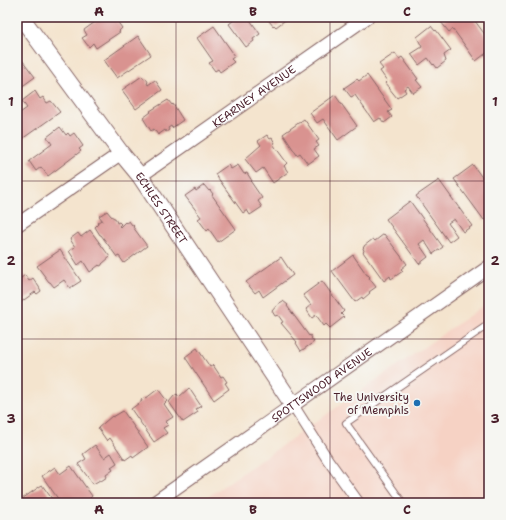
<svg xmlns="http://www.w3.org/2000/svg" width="506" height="520" viewBox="0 0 506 520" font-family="'Shantell Sans',sans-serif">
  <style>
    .built { fill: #f6d2c4 }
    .building { fill: #d99390 }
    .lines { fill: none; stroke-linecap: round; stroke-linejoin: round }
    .service-casing { stroke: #866464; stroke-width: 8 }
    .pedestrian-casing { stroke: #866464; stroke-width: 12 }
    .minor-casing { stroke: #866464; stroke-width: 15 }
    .tertiary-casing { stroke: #866464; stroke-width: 18 }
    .service { stroke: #fff; stroke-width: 6 }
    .pedestrian { stroke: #fff; stroke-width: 10 }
    .minor { stroke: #fff; stroke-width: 13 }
    .tertiary { stroke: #fff; stroke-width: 16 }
    .grid { fill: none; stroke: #4a1f2b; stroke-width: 1; stroke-opacity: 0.55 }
    .poi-dot { fill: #1f6fb2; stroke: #f6f6f2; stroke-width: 1.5 }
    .labels { text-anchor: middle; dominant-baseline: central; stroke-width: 4; stroke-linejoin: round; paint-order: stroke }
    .street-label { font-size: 11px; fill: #4a1f2b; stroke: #f6f6f2 }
    .poi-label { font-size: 11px; fill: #4a1f2b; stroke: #f6f6f2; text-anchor: end }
    .neatline { fill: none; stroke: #4a1f2b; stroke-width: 1.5 }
    .grid-label { font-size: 13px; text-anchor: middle; font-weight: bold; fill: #4a1f2b }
  </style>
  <rect width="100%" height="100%" fill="#f6f6f2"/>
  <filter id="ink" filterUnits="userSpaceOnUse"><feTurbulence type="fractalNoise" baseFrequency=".025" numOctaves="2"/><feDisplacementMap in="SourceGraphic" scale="8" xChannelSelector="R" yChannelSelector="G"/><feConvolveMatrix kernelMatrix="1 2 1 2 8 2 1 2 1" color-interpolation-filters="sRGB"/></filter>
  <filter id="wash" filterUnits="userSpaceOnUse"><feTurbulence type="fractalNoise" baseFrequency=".012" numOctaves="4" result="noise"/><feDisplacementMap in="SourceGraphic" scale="16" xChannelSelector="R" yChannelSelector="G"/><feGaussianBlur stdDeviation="0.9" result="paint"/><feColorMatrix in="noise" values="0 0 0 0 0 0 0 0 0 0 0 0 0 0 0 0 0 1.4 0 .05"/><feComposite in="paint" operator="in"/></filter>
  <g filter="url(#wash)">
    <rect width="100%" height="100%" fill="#f4e4ce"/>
    <polygon class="built" points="489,302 489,503 199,503"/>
    <g id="blocks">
      <g class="building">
        <polygon points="102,17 114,17 122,28 119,31 120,32 96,48 93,43 89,47 82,38 87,35 84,30"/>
        <polygon points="238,17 248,17 260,34 253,39 254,41 246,47 229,24"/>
        <polygon points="266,17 287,17 288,18 276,27 274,25 273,26"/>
        <polygon points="448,17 472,17 489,40 489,51 476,61 453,29 449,32 441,22"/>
        <polygon points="214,26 235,56 231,59 234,62 220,72 218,69 215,71 209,63 213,61 197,38"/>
        <polygon points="431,26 435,31 436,30 451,50 444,55 446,61 437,68 434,64 433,65 428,58 419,65 411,54 422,47 417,37"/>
        <polygon points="138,36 151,55 117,78 104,60"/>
        <polygon points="395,53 399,59 402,57 418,79 416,80 422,87 413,93 408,86 404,89 406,92 397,98 385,83 387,81 380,71 383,69 379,64"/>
        <polygon points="22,60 35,77 17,90 17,63"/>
        <polygon points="367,75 392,110 388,112 392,117 384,123 380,118 374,122 355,95 351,97 344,88 357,79 359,81"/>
        <polygon points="142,76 144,79 146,78 148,82 147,83 148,85 155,80 162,90 136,109 122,90"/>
        <polygon points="35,91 40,99 43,97 47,103 51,101 60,112 22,139 17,132 17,115 27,108 22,101"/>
        <polygon points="335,95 357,126 338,140 323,119 317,123 310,113"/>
        <polygon points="168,100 172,105 173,104 183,120 172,128 171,126 168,128 169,130 166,132 165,130 158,135 154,129 151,131 143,118 151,112 150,111"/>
        <polygon points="304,119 319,140 316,142 319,146 314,149 319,156 308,164 300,153 297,155 283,134"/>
        <polygon points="60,127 66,135 68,133 70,136 74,133 83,146 79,149 81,151 48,176 41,167 36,171 29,161 52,144 47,137"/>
        <polygon points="267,135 270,139 272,138 275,143 273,144 287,163 284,166 288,172 273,183 263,168 256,173 245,159 261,145 258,141"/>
        <polygon points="228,165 231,169 238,165 244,174 247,173 252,181 251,182 262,198 258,201 262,207 250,215 247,210 243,213 215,174"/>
        <polygon points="473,165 486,183 489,185 489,216 484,220 454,179"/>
        <polygon points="439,180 472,226 463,232 454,219 448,223 457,236 449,242 416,196"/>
        <polygon points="204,185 209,191 210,190 213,194 212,195 236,229 218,242 209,229 207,231 198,219 201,217 185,196 195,189 196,191"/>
        <polygon points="410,201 443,247 433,254 424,240 419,244 428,257 419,264 386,219"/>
        <polygon points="107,211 111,216 114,218 115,218 117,223 119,222 121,224 119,226 120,227 125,222 126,223 129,221 132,225 133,225 134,226 133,227 147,246 124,263 119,256 117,257 101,235 100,235 95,227 98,224 97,223 101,220 103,221 99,216"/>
        <polygon points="90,230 110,257 102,264 102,265 100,266 99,265 90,272 83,261 78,265 69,251 75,247 70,239 78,233 81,237"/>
        <polygon points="384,234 407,264 401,269 403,271 391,279 390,276 384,281 363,252 364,251 363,248 364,247 364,246 373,239 375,241"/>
        <polygon points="60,250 81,281 70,288 64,280 54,287 50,282 49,282 37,266"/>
        <polygon points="353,255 367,275 368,275 370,277 369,278 376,287 369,292 370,293 363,299 362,297 355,302 332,271"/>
        <polygon points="281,257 293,275 263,297 259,290 255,293 246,282"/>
        <polygon points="25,275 29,281 33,278 39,287 41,291 37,294 35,292 17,305 17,281"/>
        <polygon points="322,281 344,311 341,314 344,317 330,328 326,324 324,326 316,315 312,318 306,309 311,305 303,295"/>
        <polygon points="283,301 288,305 287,306 309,336 310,335 312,338 311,338 314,342 301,351 296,343 297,342 281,323 283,322 278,315 275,316 272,311 278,304"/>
        <polygon points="197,348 210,367 213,365 221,377 223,376 227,382 225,383 229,389 214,400 185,357"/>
        <polygon points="189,388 201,406 196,409 198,412 183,422 169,402 174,396 177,394 179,397"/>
        <polygon points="158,389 167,401 164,404 173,417 165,422 168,425 163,428 167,433 154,442 131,409 142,401 141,399 144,398 145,399"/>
        <polygon points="123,411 148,447 133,458 132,455 125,460 110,438 107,441 98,428 112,416 113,417"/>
        <polygon points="95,445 104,458 111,453 117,463 111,467 113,470 106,475 107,477 101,481 100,480 93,484 78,464 86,459 83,454"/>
        <polygon points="71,466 92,496 90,498 93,503 61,503 42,476 55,467 60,474"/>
        <polygon points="42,485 55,503 21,503 19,501"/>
      </g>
    </g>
  </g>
  <g filter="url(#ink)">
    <use href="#blocks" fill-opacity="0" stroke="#866464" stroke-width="1"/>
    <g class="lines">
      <defs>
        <polyline id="service" points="403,503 346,423 489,324"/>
        <polyline id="pedestrian" points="293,405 328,460 359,503"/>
        <g id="minor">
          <path id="s1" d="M140,176L367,17"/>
          <polyline points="17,225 121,153"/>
          <path id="s2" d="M154,503L489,267"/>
        </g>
        <g id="tertiary">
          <path id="s3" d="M21,17L121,153L140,176L293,405"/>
        </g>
      </defs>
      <use href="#service" class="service-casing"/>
      <use href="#pedestrian" class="pedestrian-casing"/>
      <use href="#minor" class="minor-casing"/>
      <use href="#tertiary" class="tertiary-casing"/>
      <use href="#service" class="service"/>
      <use href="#pedestrian" class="pedestrian"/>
      <use href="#minor" class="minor"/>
      <use href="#tertiary" class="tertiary"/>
    </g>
  </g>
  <path class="grid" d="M176,17V503M330,17V503M17,181H489M17,339H489"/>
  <circle class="poi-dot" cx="417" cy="403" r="4"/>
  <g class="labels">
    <g class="street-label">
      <text stroke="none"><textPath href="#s1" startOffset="139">KEARNEY AVENUE</textPath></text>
      <text stroke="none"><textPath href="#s3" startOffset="237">ECHLES STREET</textPath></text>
      <text stroke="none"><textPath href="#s2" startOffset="205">SPOTTSWOOD AVENUE</textPath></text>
    </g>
    <g class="poi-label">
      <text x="409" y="397">The University<tspan x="409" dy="13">of Memphis</tspan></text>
    </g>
  </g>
  <rect width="506" height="520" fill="none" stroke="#f6f6f2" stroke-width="44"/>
  <rect x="22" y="22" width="462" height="476" class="neatline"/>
  <g class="grid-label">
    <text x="99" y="16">A</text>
    <text x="253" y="16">B</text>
    <text x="407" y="16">C</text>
    <text x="11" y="106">1</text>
    <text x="495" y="106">1</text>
    <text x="11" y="265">2</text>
    <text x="495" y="265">2</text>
    <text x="11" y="423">3</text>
    <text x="495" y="423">3</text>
    <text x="99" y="514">A</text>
    <text x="253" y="514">B</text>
    <text x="407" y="514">C</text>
  </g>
</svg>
